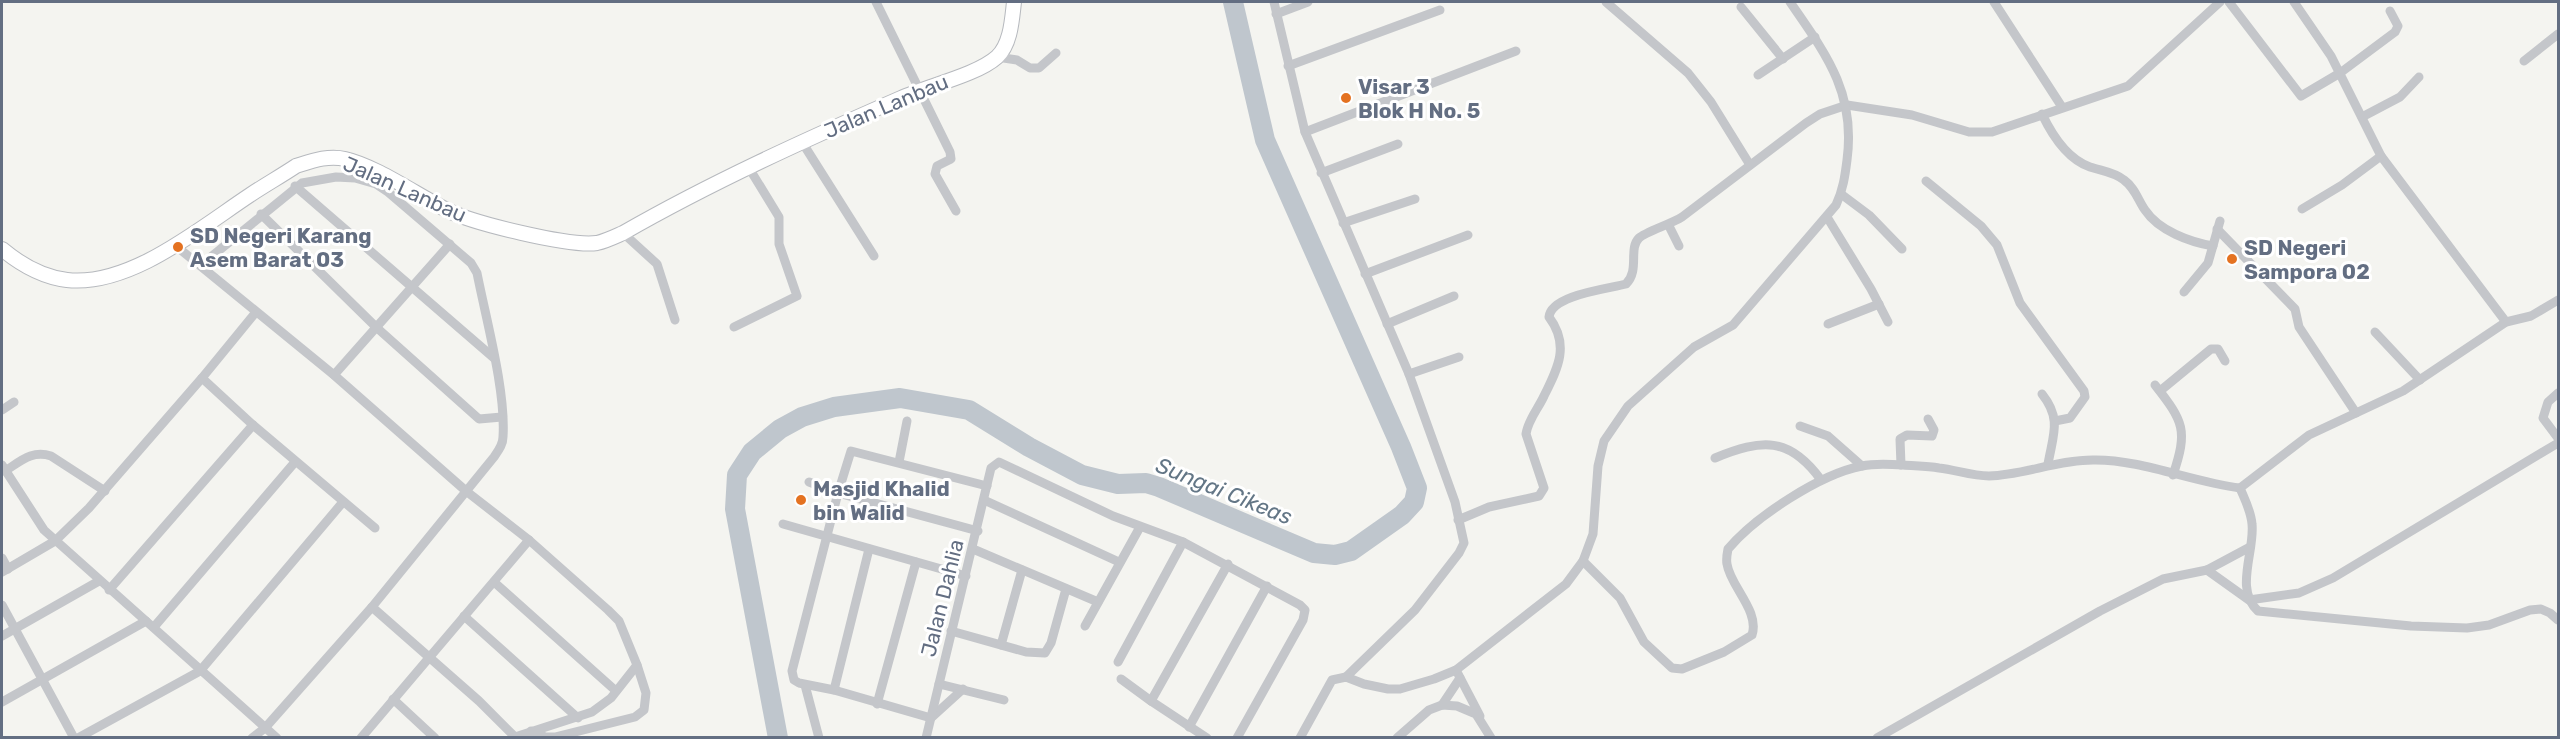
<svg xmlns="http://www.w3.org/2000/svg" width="2560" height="739" viewBox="0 0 2560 739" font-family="Rubik,sans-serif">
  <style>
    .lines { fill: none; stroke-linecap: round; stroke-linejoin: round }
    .river { stroke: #bfc6cd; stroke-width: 20 }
    .secondary-casing { stroke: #b6b9be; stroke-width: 16 }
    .street { stroke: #c4c6ca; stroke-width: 9 }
    .secondary { stroke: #fff; stroke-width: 14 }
    .poi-dot { fill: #e47221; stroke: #fff; stroke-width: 2 }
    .labels { text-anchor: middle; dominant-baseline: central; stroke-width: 6; stroke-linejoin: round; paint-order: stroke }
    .poi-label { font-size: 21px; font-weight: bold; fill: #636e82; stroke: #fff; text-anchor: start }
    .street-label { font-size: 21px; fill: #636e82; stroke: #fff }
    .water-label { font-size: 22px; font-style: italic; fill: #637686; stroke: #fff }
  </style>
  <rect width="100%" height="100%" fill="#f4f4f0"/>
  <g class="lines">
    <polyline class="river" points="778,738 735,509 737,475 752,452 780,429 802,417 834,407 900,398 969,410 1029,447 1082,475 1118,484 1146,483 1159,487 1314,553 1335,555 1351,551 1402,515 1414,502 1417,488 1401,447 1265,140 1233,2"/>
    <defs>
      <path id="secondary" d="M2,249C20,264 43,277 67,280C130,287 200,228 250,195C265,185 281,176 296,166C312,161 328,155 345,159C376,166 417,195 447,210C472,223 570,247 597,243C606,241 614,237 623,233C712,182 807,139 901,98C927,86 977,75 997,57C1011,44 1012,19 1014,2"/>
    </defs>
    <use href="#secondary" class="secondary-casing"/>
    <g class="street">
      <polyline points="876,2 950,152 951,159 937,166 935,174 956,211"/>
      <polyline points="1274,2 1305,132 1409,374 1455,502 1464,543 1459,553 1415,610 1346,677"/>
      <polyline points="1606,2 1688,73 1711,102 1750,165"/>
      <polyline points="1994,2 2062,107"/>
      <polyline points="2229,2 2301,96 2340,73 2395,32 2398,26 2390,11"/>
      <polyline points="2294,2 2331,56 2381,156 2506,322"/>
      <polyline points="1741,7 1783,59"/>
      <polyline points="1276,14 1308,2"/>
      <polyline points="997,57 1017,60 1030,68 1039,68 1056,53"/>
      <polyline points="2524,61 2558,34"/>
      <polyline points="1288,66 1440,10"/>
      <polyline points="1758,75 1815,37"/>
      <path d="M2042,114C2052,135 2067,159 2090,167C2102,171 2114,172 2124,180C2135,188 2138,200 2145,210C2159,231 2190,242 2213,246"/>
      <polyline points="2362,117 2400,97 2419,77"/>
      <polyline points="1305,132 1516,51"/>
      <polyline points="802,142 874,256"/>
      <polyline points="1321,173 1398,144"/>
      <polyline points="1926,181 1981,226 1997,245 2020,303 2084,391 2085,397 2070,418 2055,421"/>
      <polyline points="295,186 494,358"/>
      <polyline points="1841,194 1869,215 1902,249"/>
      <polyline points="2302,209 2342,185 2381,156"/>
      <polyline points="261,214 376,327 479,419 502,417"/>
      <polyline points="1827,217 1871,289 1888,322"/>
      <polyline points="1343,223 1415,199"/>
      <polyline points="1669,226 1679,246"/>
      <polyline points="2217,229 2295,309 2299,327 2356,413"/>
      <polyline points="623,233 657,264 675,320"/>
      <polyline points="176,246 334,375 466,491 529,540 608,610 619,621 637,665 646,693 644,710 635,717 555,737 545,737 531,731"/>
      <path d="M201,265L302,183L336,177L355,178L376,184L388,192L471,263L477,273C486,319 506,391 503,437C503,445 498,451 494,457L372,607L265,728L252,738"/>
      <polyline points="1365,274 1468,235"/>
      <polyline points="2184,292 2208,263 2220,221"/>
      <polyline points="1387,324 1454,296"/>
      <polyline points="1828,324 1879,304"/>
      <polyline points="734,327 797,296 779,244 779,217 749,168"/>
      <polyline points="2375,332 2420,380"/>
      <polyline points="1409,374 1459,357"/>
      <polyline points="334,375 450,244"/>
      <polyline points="202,378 253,425 375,528"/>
      <path d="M2155,385C2184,422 2188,430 2173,475"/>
      <polyline points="2160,391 2211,349 2218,349 2225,361"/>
      <polyline points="2558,393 2548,402 2543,418 2558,438"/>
      <path d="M2042,394C2062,419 2053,435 2048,464"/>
      <polyline points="2,410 14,402"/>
      <polyline points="1800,426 1828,436 1862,466"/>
      <path d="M1715,458C1762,439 1789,436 1821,480"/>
      <polyline points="899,462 907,421"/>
      <polyline points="2,465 44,530 277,738"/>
      <polyline points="1901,465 1900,439 1907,435 1932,436 1934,430 1928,419"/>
      <path d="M5,471C21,461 32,450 51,456L105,491"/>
      <polyline points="809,482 838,493 978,531"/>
      <path d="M2240,488C2245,500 2251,511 2252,524C2255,551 2234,590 2258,611L2411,626L2467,628L2489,625L2530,610L2541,609L2550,613L2558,620"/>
      <polyline points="984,500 1119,562"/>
      <path d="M1458,520L1489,507L1539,496L1544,488L1526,434C1528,420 1538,409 1544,396C1558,368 1570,345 1549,317C1551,295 1607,289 1626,284C1640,270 1628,249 1639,238C1645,232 1671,224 1682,217L1806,123L1820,114L1847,105L1912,115L1969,132H1992L2128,86L2220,2"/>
      <polyline points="783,524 966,576"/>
      <polyline points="973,549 1098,602"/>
      <polyline points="2,558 8,569"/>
      <path d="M1583,561L1620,598L1644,642L1672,668L1682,669L1724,652L1752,635C1760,611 1730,586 1727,564C1726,559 1727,554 1728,549C1755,517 1820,474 1862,466C1875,463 1890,464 1903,465C1915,466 1927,466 1939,468C1956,470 1972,476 1989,476C2024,475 2057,460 2093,460C2140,459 2192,482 2240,488L2309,435L2403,391L2506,322L2531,316L2558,300"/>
      <polyline points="2207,570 2250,547"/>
      <polyline points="2,572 55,541 89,508 202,378 256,312"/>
      <polyline points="494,582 616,691"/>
      <polyline points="109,590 253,425"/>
      <polyline points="2,605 74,738"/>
      <polyline points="372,607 479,701 515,737"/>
      <polyline points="464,616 578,718"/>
      <polyline points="1085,626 1140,527"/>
      <polyline points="154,627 295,462"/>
      <polyline points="951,631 1026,652 1045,653 1051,643 1066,589"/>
      <polyline points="2,636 99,581"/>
      <polyline points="1001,645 1022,570"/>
      <polyline points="1118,662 1183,542"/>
      <polyline points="1456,670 1480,716"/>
      <polyline points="1121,679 1151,701"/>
      <polyline points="939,684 1004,700"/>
      <polyline points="805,685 819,738"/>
      <polyline points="963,689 931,718 834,690 799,683 794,680 792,671 838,493 851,451 987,486"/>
      <polyline points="834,690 869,549"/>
      <polyline points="393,699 435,738"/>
      <polyline points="2,702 146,621"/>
      <polyline points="877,704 916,562"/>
      <polyline points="1442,705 1460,678"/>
      <polyline points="1189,727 1267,586"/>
      <polyline points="515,737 592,712 611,698 637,665"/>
      <polyline points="78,738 200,671 343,502"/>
      <polyline points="361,738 529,540"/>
      <polyline points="926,738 991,468 999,462 1113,516 1183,542 1300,605 1305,610 1303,620 1237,738"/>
      <polyline points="1207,738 1151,701 1228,564"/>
      <path d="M1300,738L1332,680L1346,677L1364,684L1388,689H1400L1434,679L1456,670L1566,584L1583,561L1593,534L1598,466L1604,441L1628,406L1694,347L1733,325L1836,205C1843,190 1845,176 1847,160C1856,93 1826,54 1790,2"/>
      <polyline points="1397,738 1429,710 1442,705 1457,706 1476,714 1491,738"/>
      <polyline points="1877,738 2100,611 2163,579 2207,570 2249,600 2299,593 2333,578 2558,443"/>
    </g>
    <use href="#secondary" class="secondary"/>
  </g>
  <g class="poi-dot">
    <circle cx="1346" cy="98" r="6"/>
    <circle cx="178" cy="247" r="6"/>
    <circle cx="2232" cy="259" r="6"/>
    <circle cx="801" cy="500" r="6"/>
  </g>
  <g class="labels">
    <g class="poi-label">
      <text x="1358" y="86">Visar 3<tspan x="1358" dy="24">Blok H No. 5</tspan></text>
      <text x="190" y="235">SD Negeri Karang<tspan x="190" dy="24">Asem Barat 03</tspan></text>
      <text x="2244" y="247">SD Negeri<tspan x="2244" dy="24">Sampora 02</tspan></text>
      <text x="813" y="488">Masjid Khalid<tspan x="813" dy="24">bin Walid</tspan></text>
    </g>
    <g class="street-label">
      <text transform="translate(886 106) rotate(-23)">Jalan Lanbau</text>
      <text transform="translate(405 189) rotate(24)">Jalan Lanbau</text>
      <text transform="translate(942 598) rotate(-76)">Jalan Dahlia</text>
    </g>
    <g class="water-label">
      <text transform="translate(1224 491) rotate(22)">Sungai Cikeas</text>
    </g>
  </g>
  <rect width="2560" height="739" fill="none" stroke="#636e82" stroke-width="6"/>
</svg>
